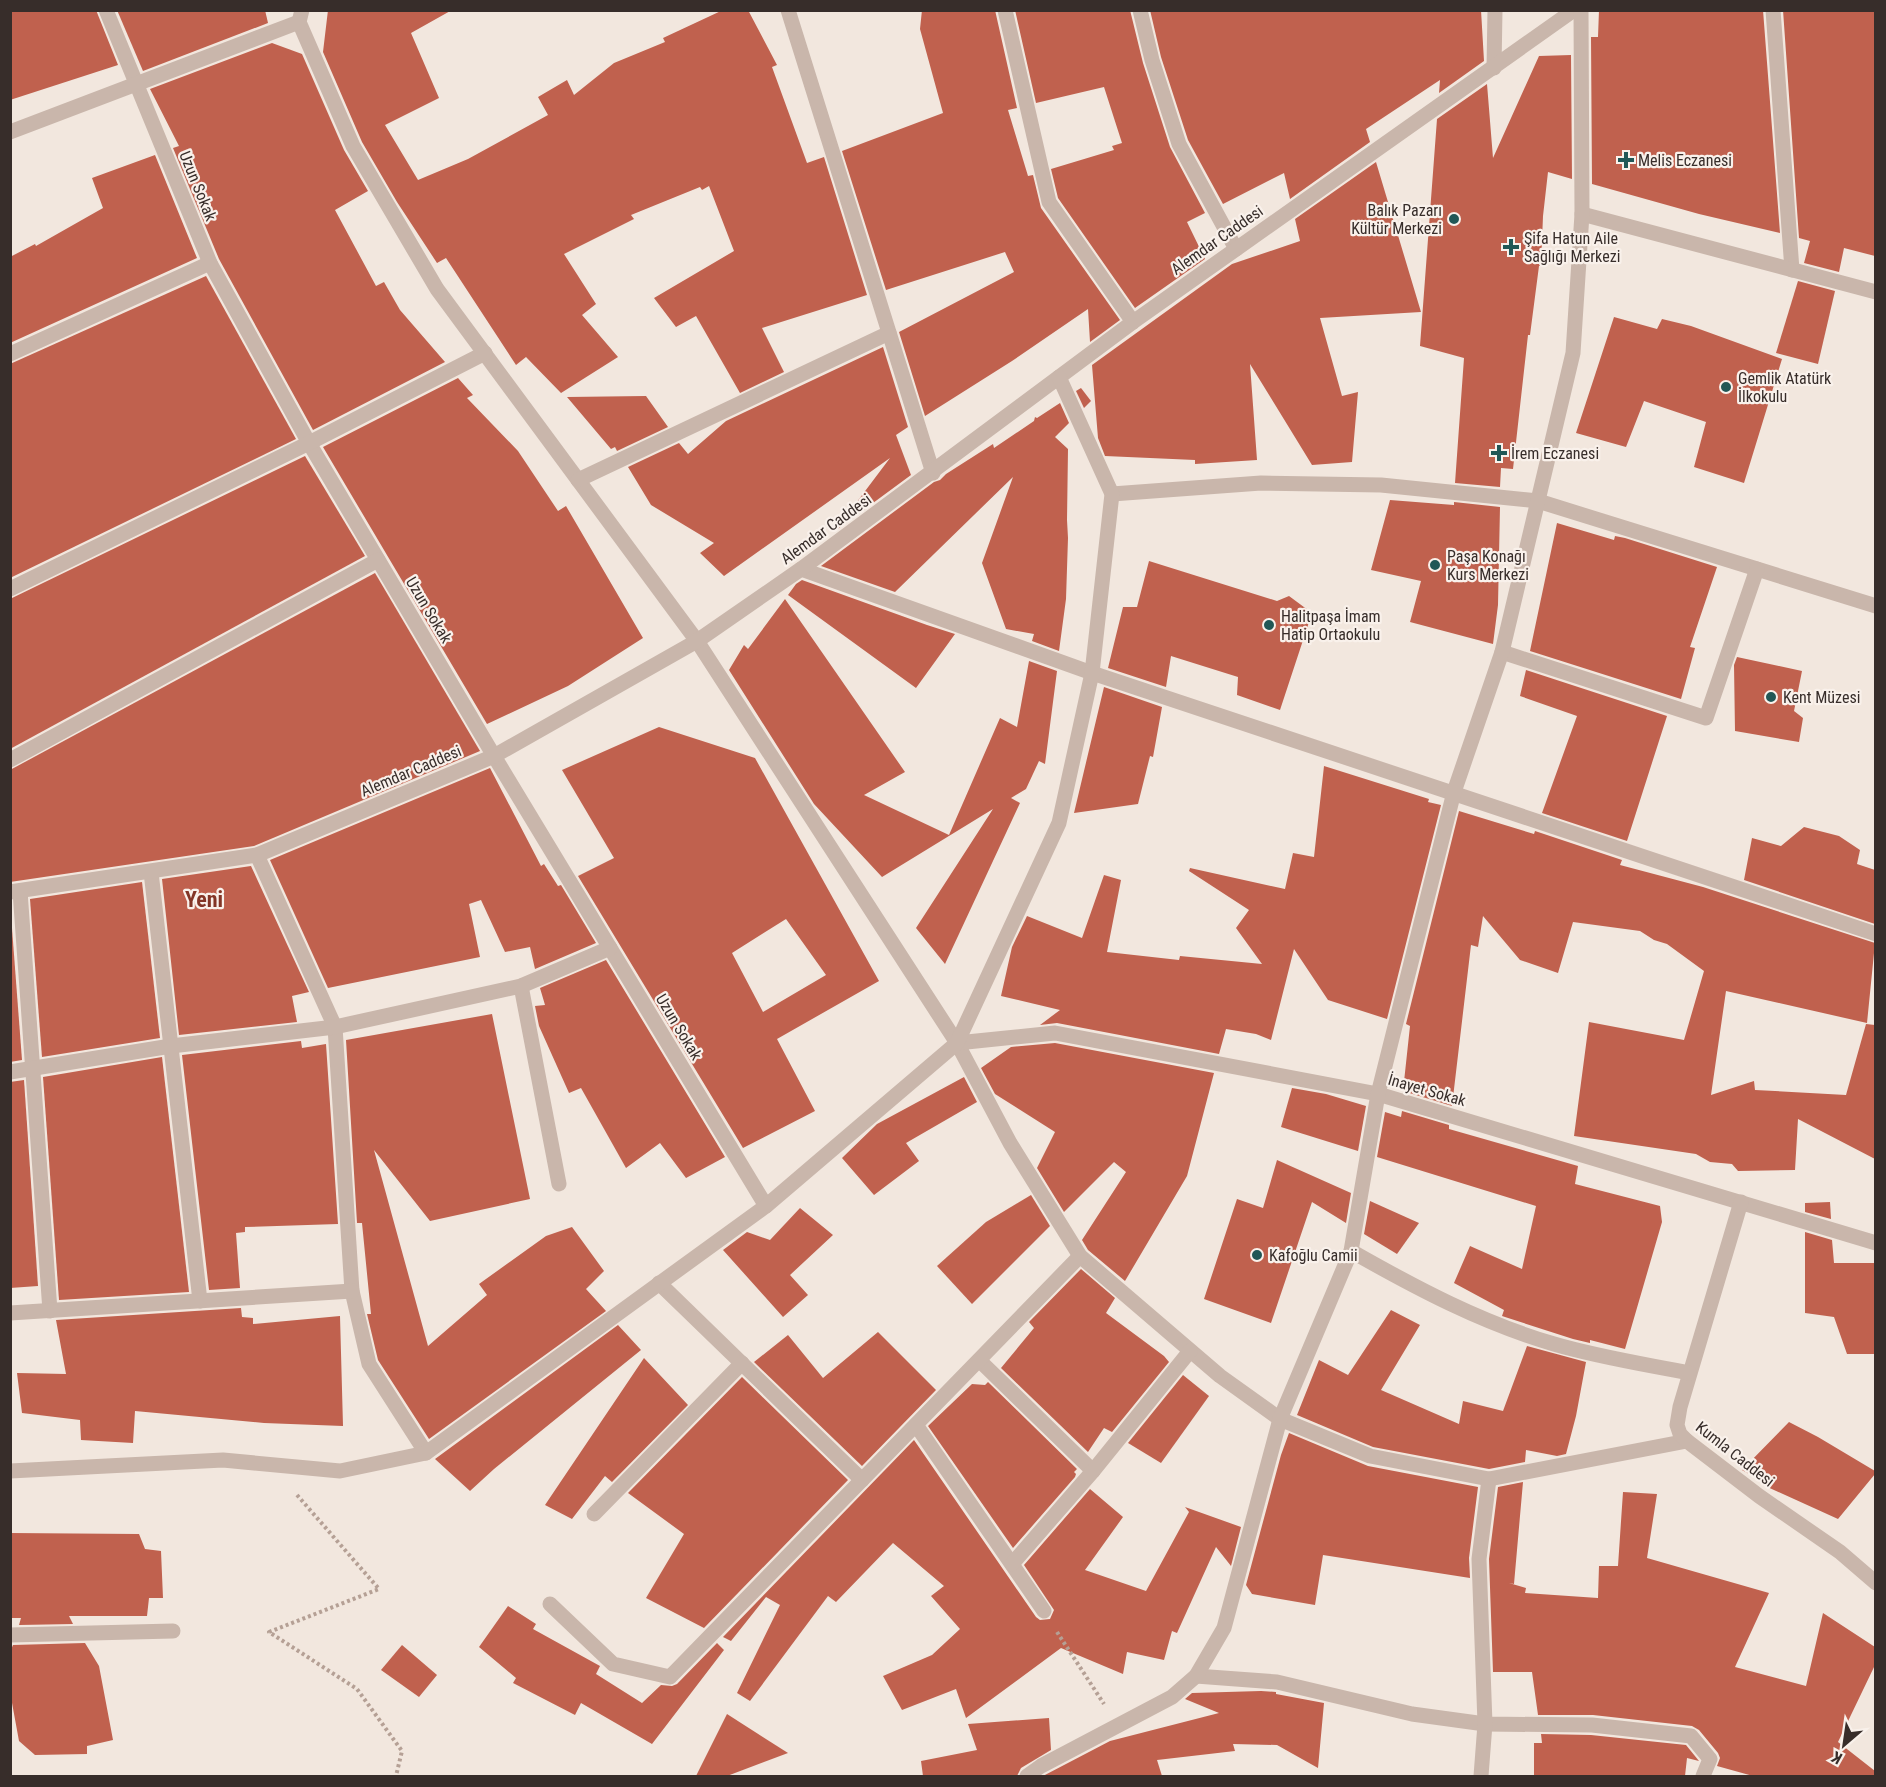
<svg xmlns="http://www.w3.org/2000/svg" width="1886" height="1787" viewBox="0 0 1886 1787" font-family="'Roboto Condensed',sans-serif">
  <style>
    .building { fill: #c0614e; fill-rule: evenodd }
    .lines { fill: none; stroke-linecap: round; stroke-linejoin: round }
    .path { stroke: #b5a095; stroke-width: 4; stroke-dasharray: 3 3; stroke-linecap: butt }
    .minor { stroke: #c9b6ab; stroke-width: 15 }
    .poi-dot { fill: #215756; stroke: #f9f1eb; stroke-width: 2 }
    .labels { text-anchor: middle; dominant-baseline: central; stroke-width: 4.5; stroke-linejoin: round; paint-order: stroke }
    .poi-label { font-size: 16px; fill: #372d2a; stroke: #f9f1eb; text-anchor: start }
    .street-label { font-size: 16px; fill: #372d2a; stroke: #f9f1eb }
    .district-label { font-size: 22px; font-weight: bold; fill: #833526; stroke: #f9f1eb }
  </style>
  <rect width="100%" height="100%" fill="#f2e7de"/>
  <g class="building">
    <polygon points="10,10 96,10 118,65 10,100"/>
    <polygon points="117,10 265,10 268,23 143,71"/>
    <polygon points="328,10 452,10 411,33 439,98 385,125 418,180 468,159 548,115 538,97 567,80 574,95 614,63 665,42 663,38 723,10 748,10 777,65 772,67 807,163 824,157 867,295 762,328 784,372 740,393 696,316 676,327 654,298 734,251 709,186 702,190 700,187 631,215 634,219 564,254 596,304 582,315 618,357 561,393 526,357 516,365 446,258 437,263 397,202 362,142 323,52"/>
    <polygon points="922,10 995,10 1017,108 1008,110 1028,176 1033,175 1041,208 1120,320 1090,342 1088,309 1012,361 925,416 899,332 1014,272 1005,252 886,290 842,151 943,113 920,29"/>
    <polygon points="1015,10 1130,10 1143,63 1170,147 1205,213 1187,222 1205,259 1135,308 1058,198 1051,169 1114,150 1112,146 1122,143 1104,87 1036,103"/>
    <polygon points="1150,10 1481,10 1484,61 1439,93 1440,80 1366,129 1370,142 1290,199 1284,173 1223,204 1188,140 1161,57"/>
    <polygon points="1599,10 1763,10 1780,233 1699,214 1592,184 1591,37 1598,37"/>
    <polygon points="1783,10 1875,10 1875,256 1844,248 1839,272 1804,263 1810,241 1799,238"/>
    <polygon points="272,43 302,54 344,150 368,191 335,210 376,286 384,282 400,310 445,362 313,430 219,259 173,148 179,146 150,89"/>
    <polygon points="1571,55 1572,179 1548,172 1543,216 1541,266 1539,266 1530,335 1528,335 1513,469 1501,468 1500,487 1455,483 1464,358 1420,346 1437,119 1487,84 1493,158 1539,56"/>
    <polygon points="155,155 197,258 10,343 10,257 35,244 36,246 103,208 92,178"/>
    <polygon points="1376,162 1421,312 1320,318 1342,396 1358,392 1352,462 1312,465 1250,364 1257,460 1195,464 1195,460 1105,456 1098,438 1092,365 1232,264 1300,241 1295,219"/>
    <polygon points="206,276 296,439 10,578 10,364"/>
    <polygon points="1798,281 1835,291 1818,364 1776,353"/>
    <polygon points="1614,317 1657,329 1662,319 1691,326 1782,359 1744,483 1694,467 1706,422 1644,401 1626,447 1576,433"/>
    <polygon points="883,347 908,427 896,435 911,475 835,531 890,458 724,576 700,553 714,543 651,505 628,467 679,443 688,454 726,421"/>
    <polygon points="458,378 473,395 467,398 518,451 558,511 566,506 643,638 568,686 487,724 323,447"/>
    <polygon points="1081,388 1091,401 1084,408 1076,391"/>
    <polygon points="646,396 668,427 617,451 615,447 611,449 567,397"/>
    <polygon points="1060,403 1069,423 1055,437 1068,449 1067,520 1068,538 1066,599 1059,651 1032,641 1034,634 1006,629 982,563 1013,477 895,592 821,566 934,482 940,480 946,474 993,444 994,448 1034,421 1035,417 1037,418"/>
    <polygon points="305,456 365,556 10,749 10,599"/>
    <polygon points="1390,500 1454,505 1454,502 1500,507 1498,605 1493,644 1410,622 1421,581 1371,570"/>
    <polygon points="1557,523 1614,540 1615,536 1625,538 1717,567 1690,647 1695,648 1681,699 1530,651"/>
    <polygon points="1149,561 1277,601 1289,596 1312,613 1280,710 1237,695 1238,677 1171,656 1166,687 1108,668 1123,607 1137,607"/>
    <polygon points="375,573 480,751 254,846 10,882 10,770"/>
    <polygon points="802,580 927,625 955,634 916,688 788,595 796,584"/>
    <polygon points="785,599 905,772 864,795 949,835 1000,718 1017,727 1029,661 1057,671 1045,764 1039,761 1026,789 1011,798 1020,803 945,964 916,928 993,809 882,877 814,804 729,670 744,645 748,649"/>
    <polygon points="1737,657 1802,671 1794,711 1803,718 1799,742 1735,731 1734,665"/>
    <polygon points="1526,670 1667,716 1627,841 1542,813 1577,716 1520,696"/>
    <polygon points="1104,687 1162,707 1153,757 1150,756 1138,804 1074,813"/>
    <path d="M659,727L755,758L879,981L777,1039L815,1111L743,1148L578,876L614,858L562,770ZM786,919L826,975L763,1012L732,953Z"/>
    <polygon points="1324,766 1429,799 1428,802 1441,805 1387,1019 1328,1000 1294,949 1271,1040 1256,1034 1226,1029 1219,1054 1057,1023 1040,1025 1060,1010 1001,996 1012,947 1027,916 1082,938 1104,875 1121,880 1107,952 1179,960 1180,956 1262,964 1236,928 1249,910 1189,871 1190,868 1285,889 1293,853 1314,857"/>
    <polygon points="490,768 541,866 544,864 558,886 561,885 596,943 535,969 530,947 505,952 481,900 469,904 480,957 328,988 270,860"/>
    <polygon points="1459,811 1534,834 1535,831 1622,860 1620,865 1703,887 1875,943 1867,1023 1726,991 1711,1095 1754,1081 1755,1090 1846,1095 1866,1024 1875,1025 1875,1159 1798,1119 1795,1170 1738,1171 1732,1164 1710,1162 1696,1154 1574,1136 1589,1022 1684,1040 1704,971 1667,944 1654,940 1640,931 1573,922 1558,973 1520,960 1483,916 1478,947 1471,945 1452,1106 1403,1091 1410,1026 1406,1024"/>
    <polygon points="1804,827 1839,836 1860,850 1857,864 1875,870 1875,924 1744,880 1752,838 1781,846"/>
    <polygon points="251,866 309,992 292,996 297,1022 179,1035 162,879"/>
    <polygon points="142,882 160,1038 42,1057 30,899"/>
    <polygon points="10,902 22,1060 10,1062"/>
    <polygon points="606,960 725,1157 686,1178 660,1143 626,1168 581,1088 569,1093 539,1026 535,1006 545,1005 540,988"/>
    <polygon points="492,1014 530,1199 430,1221 374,1150 428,1346 487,1295 479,1284 546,1236 572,1227 604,1271 586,1289 606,1311 429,1439 378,1360 367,1314 371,1314 362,1223 357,1223 346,1040"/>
    <polygon points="301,1041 302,1048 326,1044 338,1224 245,1227 245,1232 236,1233 240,1288 209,1290 182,1055"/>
    <polygon points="1055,1043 1214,1073 1187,1176 1125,1281 1088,1250 1082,1240 1126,1172 1114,1162 1064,1212 1037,1168 1055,1132 995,1094 981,1068 1011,1047"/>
    <polygon points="162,1057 189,1292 59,1300 43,1077"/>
    <polygon points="964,1077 977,1102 906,1143 919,1161 874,1195 842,1158 877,1124"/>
    <polygon points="24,1080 38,1286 10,1288 10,1082"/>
    <polygon points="1292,1088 1326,1094 1366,1106 1358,1151 1281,1127"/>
    <polygon points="1402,1111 1449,1125 1449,1129 1578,1166 1575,1184 1660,1206 1662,1222 1625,1349 1590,1340 1590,1343 1573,1339 1505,1317 1502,1316 1504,1310 1454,1283 1470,1246 1522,1269 1536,1206 1377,1157 1385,1112 1401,1117"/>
    <polygon points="1277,1160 1351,1193 1346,1223 1312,1202 1271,1323 1204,1299 1237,1199 1263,1208"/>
    <polygon points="1031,1195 1050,1226 972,1304 937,1266 986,1222"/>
    <polygon points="1370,1201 1419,1223 1397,1254 1364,1234"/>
    <polygon points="1830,1202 1831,1219 1805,1212 1805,1203"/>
    <polygon points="800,1208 833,1235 790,1275 808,1295 783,1317 723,1250 747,1232 770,1240"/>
    <polygon points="1805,1232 1832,1240 1834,1263 1875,1263 1875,1354 1847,1354 1834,1317 1805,1313"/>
    <polygon points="1081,1269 1115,1298 1106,1313 1164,1356 1169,1362 1112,1432 1104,1428 1088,1452 1001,1368 1034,1328 1029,1322"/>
    <polygon points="241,1308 242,1317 253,1318 253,1324 340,1316 343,1426 264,1423 135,1411 133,1443 81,1440 80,1420 22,1413 17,1373 66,1374 56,1320"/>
    <polygon points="1391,1310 1420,1325 1381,1390 1459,1424 1463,1401 1503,1411 1527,1346 1586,1362 1576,1416 1566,1454 1557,1456 1526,1450 1525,1462 1489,1469 1373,1447 1297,1415 1319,1360 1348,1375"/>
    <polygon points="618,1325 641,1350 494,1469 470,1491 435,1459"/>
    <polygon points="878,1332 936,1390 862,1466 754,1362 788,1335 823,1378"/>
    <polygon points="644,1358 688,1405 612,1482 605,1476 572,1519 545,1505"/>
    <polygon points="1183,1375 1209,1396 1161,1463 1128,1443"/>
    <polygon points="742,1377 848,1480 704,1628 646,1598 684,1534 628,1493"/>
    <polygon points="988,1382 1077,1469 1074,1472 1076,1474 1075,1477 1013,1548 928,1426 972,1384 985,1385"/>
    <polygon points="1789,1422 1818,1437 1875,1471 1875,1474 1838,1519 1763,1485 1765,1483 1742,1470"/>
    <polygon points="1289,1433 1368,1466 1478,1487 1469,1558 1470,1578 1323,1555 1315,1605 1252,1594 1246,1585 1281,1455"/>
    <polygon points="914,1440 1036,1617 1040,1620 1050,1619 1054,1610 1024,1565 1090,1489 1123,1517 1085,1570 1146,1591 1189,1512 1185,1507 1241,1527 1231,1566 1216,1547 1177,1633 1172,1631 1164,1660 1127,1652 1123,1674 1061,1648 966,1718 956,1689 902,1710 883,1676 932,1655 960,1629 931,1596 944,1586 893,1543 836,1602 828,1596 750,1701 737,1693 780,1605 766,1597 731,1641 723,1637"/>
    <polygon points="1523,1482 1514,1584 1509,1583 1526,1588 1525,1593 1598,1598 1599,1566 1618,1566 1623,1492 1657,1494 1647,1558 1769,1593 1735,1667 1806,1686 1823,1613 1875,1647 1875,1665 1838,1742 1875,1771 1875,1776 1753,1776 1717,1766 1720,1758 1718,1753 1699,1730 1692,1726 1593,1715 1538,1715 1532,1672 1493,1672 1489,1559 1498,1487"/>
    <polygon points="10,1533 139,1534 145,1549 161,1551 163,1598 149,1598 147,1616 69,1616 73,1624 19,1625 21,1618 10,1618"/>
    <polygon points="508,1606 536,1624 533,1629 600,1666 596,1674 642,1703 661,1685 672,1686 677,1684 717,1643 724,1650 652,1744 581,1703 575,1715 513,1683 516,1678 479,1647"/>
    <polygon points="85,1643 99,1666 113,1740 87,1746 87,1754 35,1755 19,1741 10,1692 10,1652 13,1645"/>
    <polygon points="402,1645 437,1675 419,1697 381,1670"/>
    <polygon points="1261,1691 1276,1692 1276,1694 1324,1703 1318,1768 1277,1745 1233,1744 1235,1751 1157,1760 1162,1776 1043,1776 1110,1741 1219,1713 1185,1699 1192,1693"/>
    <polygon points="727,1714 788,1753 727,1776 696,1776"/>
    <polygon points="1049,1718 1051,1750 1021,1768 1017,1776 923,1776 921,1761 977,1750 968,1724"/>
    <polygon points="1541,1734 1591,1735 1686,1745 1699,1761 1687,1758 1685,1776 1534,1776 1534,1743 1542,1743"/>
  </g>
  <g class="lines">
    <g class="path">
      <polyline points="297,1495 379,1589 269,1632 357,1689 402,1751 396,1776"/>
      <polyline points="1057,1632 1104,1704"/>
    </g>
    <g class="minor">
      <polyline points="106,10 210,263 309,443 494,756 766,1206"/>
      <polyline points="302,10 299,22 353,146 437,289 697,641 957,1043 1010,1143 1080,1256 1220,1376 1280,1419 1370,1456 1489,1479 1687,1441"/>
      <polyline points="788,10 933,473"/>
      <polyline points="1005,10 1049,202 1133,322"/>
      <polyline points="1140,10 1152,60 1179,144 1236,249"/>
      <polyline points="1773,10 1792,270"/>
      <polyline points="1494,68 1495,10"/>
      <polyline points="10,132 299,22"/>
      <polyline points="1582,214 1876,292"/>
      <polyline points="10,354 210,263"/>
      <polyline points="578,480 889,333"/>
      <polyline points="1112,494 1261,483 1381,485 1538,501 1876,606"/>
      <polyline points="801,569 1092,673 1876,934"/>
      <polyline points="10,589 309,443 485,353"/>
      <polyline points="1502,652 1706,718 1757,569"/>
      <polyline points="10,760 378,560"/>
      <polyline points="257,855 335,1027 352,1291 369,1364 426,1453"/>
      <polyline points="151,872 200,1301"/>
      <polyline points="20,891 50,1311"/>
      <polyline points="10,892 257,855 494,756 697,641 801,569 1133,322 1574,10"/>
      <polyline points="521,986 559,1184"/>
      <polyline points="957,1043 1055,1033 1378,1094 1876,1243"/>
      <polyline points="10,1072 171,1046 335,1027 521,986 610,948"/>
      <polyline points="1741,1202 1680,1407 1677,1425 1680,1434 1687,1441 1759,1496 1840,1552 1876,1583"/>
      <path d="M1351,1251C1416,1288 1482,1323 1554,1344C1598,1357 1644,1364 1689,1373"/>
      <polyline points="659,1283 862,1480"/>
      <polyline points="10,1313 352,1291"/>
      <polyline points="980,1361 1093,1471"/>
      <polyline points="916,1425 1044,1611"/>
      <polyline points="10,1471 223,1460 340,1471 426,1453 766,1206 957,1043 1059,823 1092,673 1112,494 1059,377"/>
      <polyline points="594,1514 742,1363"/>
      <polyline points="1012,1564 1093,1471 1190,1351"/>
      <polyline points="550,1604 613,1664 670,1677 1080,1256"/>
      <polyline points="10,1635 173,1631"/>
      <polyline points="1196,1676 1277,1682 1412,1714 1485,1724 1592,1725 1691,1736 1710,1759 1703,1776"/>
      <polyline points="1027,1776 1041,1766 1172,1697 1196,1676 1224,1628 1280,1419 1351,1251 1378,1094 1454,792 1502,652 1573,353 1582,214 1581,10"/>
      <polyline points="1481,1776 1485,1724 1479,1559 1489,1479"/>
    </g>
  </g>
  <g class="poi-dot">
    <path d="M1623 151h6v6h6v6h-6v6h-6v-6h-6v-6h6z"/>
    <circle cx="1454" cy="219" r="6"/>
    <path d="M1508 238h6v6h6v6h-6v6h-6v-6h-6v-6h6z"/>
    <circle cx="1726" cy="387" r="6"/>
    <path d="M1496 444h6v6h6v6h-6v6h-6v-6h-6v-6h6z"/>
    <circle cx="1435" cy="565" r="6"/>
    <circle cx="1269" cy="625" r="6"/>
    <circle cx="1771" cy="697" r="6"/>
    <circle cx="1257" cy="1255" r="6"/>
  </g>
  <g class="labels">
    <g class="poi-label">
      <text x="1638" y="160">Melis Eczanesi</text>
      <text x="1442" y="210" text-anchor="end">Balık Pazarı<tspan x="1442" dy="18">Kültür Merkezi</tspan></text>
      <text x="1524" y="238">Şifa Hatun Aile<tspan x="1524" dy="18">Sağlığı Merkezi</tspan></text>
      <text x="1738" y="378">Gemlik Atatürk<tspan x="1738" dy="18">İlkokulu</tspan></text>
      <text x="1511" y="453">İrem Eczanesi</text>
      <text x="1447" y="556">Paşa Konağı<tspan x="1447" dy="18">Kurs Merkezi</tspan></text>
      <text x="1281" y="616">Halitpaşa İmam<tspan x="1281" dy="18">Hatip Ortaokulu</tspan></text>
      <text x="1783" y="697">Kent Müzesi</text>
      <text x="1269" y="1255">Kafoğlu Camii</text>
    </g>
    <g class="street-label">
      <text transform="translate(198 186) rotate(68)">Uzun Sokak</text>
      <text transform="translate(1217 240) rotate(-35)">Alemdar Caddesi</text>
      <text transform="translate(826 529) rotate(-36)">Alemdar Caddesi</text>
      <text transform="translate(429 610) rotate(59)">Uzun Sokak</text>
      <text transform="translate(411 771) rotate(-23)">Alemdar Caddesi</text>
      <text transform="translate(679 1027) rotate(59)">Uzun Sokak</text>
      <text transform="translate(1427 1090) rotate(16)">İnayet Sokak</text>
      <text transform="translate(1735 1454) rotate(38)">Kumla Caddesi</text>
    </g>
    <g class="district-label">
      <text x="204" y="899">Yeni</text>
    </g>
  </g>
  <rect width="1886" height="1787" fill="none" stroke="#372d2a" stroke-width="24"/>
  <g transform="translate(1844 1745) rotate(209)" stroke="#f9f1eb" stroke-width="4.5" paint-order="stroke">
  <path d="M0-4.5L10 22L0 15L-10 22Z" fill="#372d2a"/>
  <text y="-9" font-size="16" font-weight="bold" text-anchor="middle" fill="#372d2a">K</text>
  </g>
</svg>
